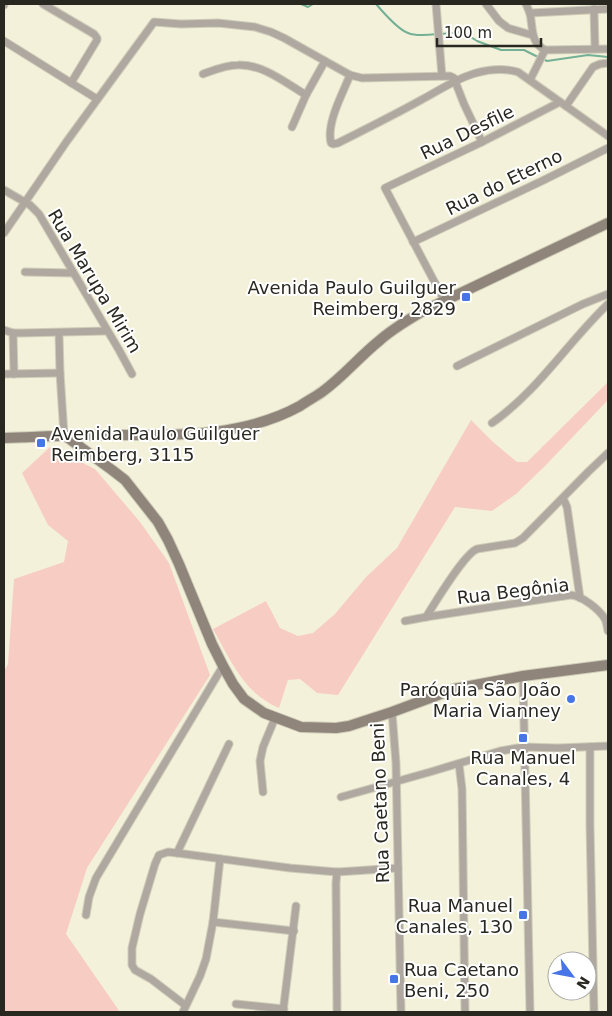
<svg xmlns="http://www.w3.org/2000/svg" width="612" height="1016" viewBox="0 0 612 1016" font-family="'DejaVu Sans',sans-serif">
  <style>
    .green { fill: #f7cdc3 }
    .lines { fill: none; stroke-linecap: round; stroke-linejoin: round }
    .stream { stroke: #73b095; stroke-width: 2 }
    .street-casing { stroke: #cfcdb9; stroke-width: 9 }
    .secondary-casing { stroke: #cfcdb9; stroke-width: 12 }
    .street { stroke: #afa8a0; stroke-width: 7 }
    .secondary { stroke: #8f857a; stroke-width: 10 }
    .poi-dot { fill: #4774e6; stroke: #fff; stroke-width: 2 }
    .labels { text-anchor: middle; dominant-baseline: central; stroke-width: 4; stroke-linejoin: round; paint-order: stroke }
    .street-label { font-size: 18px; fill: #292820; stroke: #fff }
    .poi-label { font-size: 18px; fill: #292820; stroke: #fff; text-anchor: end }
  </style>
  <rect width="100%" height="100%" fill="#f4f1da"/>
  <g class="green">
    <path d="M608,382V400L546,465L516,494L492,511L455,507L338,695L317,693L300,679L288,680L279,708C244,694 230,659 213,629L266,601L280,628L298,636L313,633L335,614L366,577L397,548L471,420L493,442L517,462H527Z"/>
    <polygon points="50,447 95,469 140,522 169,563 210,675 87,868 66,934 120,1012 4,1012 4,671 8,664 14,579 64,562 68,541 48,525 22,473"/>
  </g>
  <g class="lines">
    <g class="stream">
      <polyline points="301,4 308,7 313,4"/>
      <path d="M376,4C382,11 399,30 408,33C415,36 429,35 437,34"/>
      <polyline points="441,34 463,32 477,41 501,50 524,50 538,57"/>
      <polyline points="543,59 547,61 588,55 608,57"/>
    </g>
    <defs>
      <g id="street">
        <polyline points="43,4 94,34 97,38 97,40 71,83"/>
        <polyline points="436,4 442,76"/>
        <polyline points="486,4 499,21 508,28 532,35"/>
        <path d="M526,4C528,9 531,14 531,20C533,33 532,43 545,50"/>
        <polyline points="4,5 4,4"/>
        <polyline points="594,9 595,48"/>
        <polyline points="530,13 608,9"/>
        <polyline points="4,41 97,99"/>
        <polyline points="545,50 608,49"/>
        <path d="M203,74C214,70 226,65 238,65C263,64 286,83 306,95"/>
        <path d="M350,75C343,93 326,123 331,143L333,144L338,143C366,129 394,115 421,100C438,91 457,78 476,73C490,69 504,68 518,72L608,136"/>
        <polyline points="530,80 545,50"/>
        <polyline points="566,106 593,67 600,64 608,63"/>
        <polyline points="292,127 306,95 325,61"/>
        <polyline points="4,190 30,205 39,214 119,350 132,374"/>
        <polyline points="4,233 67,141 154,22 181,24 218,23 255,27 271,32 284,38 350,75 362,78 450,76 454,78 455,81 464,104 482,142"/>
        <polyline points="413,242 544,180 608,148"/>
        <polyline points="25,272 73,273"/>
        <polyline points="444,300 385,188 482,142 560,102"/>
        <polyline points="4,330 13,333 22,333 107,331"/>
        <polyline points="13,333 14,374"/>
        <polyline points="59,333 60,373 64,435"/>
        <polyline points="457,366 583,304 608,294"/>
        <polyline points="4,374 60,373"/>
        <path d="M492,423C538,391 568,342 608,304"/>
        <polyline points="563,498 567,507 580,598"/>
        <path d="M426,617C435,603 464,554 477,549L515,543L523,538L588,472L608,453"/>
        <path d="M405,621L426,617L571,595C582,596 599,609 605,619C607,623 607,627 608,631"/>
        <polyline points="523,676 530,1012"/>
        <polyline points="392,712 396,763 401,1012"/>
        <polyline points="590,747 590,826 594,1012"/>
        <polyline points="459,764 462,789 465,1012"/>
        <polyline points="263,792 260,761 263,747 275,718"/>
        <polyline points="341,797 430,772 500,751 524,747 558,748 608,746"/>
        <polyline points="177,853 229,744"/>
        <polyline points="86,915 89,897 96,878 223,666"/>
        <polyline points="213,922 294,931"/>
        <polyline points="236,1004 284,1009"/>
        <polyline points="185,1005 151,979 135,970 132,965 132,948 140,914 155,864 159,855 168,852 177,853 290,868 337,872"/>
        <polyline points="183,1012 200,976 206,959 213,922 220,859"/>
        <polyline points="283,1012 296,906"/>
        <polyline points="337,1012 336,883 337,872 398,868"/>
      </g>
      <g id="secondary">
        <polyline points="64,435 112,470 125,480 158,522 168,540 179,564 212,644 223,666 233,684 244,699 264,713 301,727 336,728 349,726 392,712 454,689 523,676 608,665"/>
        <path d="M4,438C37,437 70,435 103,435C169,435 240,439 300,406C307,401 315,397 322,392C343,377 359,357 379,341C392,329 408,320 423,311L608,223"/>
      </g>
    </defs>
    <use href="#street" class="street-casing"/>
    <use href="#secondary" class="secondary-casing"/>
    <use href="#street" class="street"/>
    <use href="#secondary" class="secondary"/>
  </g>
  <g class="poi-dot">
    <rect x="461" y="292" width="10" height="10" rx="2.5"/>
    <rect x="36" y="438" width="10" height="10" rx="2.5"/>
    <circle cx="571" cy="699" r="5"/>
    <rect x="518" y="733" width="10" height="10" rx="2.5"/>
    <rect x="518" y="910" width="10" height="10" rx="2.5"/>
    <rect x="389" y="974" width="10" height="10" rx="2.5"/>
  </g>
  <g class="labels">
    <g class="street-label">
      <text transform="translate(467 132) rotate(-26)">Rua Desfile</text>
      <text transform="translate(504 182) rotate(-26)">Rua do Eterno</text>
      <text transform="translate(95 281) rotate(59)">Rua Marupa Mirim</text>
      <text transform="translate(513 591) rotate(-7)">Rua Begônia</text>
      <text transform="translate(380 803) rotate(-92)">Rua Caetano Beni</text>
    </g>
    <g class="poi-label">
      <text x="456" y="287">Avenida Paulo Guilguer<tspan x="456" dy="21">Reimberg, 2829</tspan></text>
      <text x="51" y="433" text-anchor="start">Avenida Paulo Guilguer<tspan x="51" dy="21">Reimberg, 3115</tspan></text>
      <text x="561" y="689">Paróquia São João<tspan x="561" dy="21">Maria Vianney</tspan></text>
      <text x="523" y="757" text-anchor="middle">Rua Manuel<tspan x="523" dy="21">Canales, 4</tspan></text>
      <text x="513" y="905">Rua Manuel<tspan x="513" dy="21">Canales, 130</tspan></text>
      <text x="404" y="969" text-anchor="start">Rua Caetano<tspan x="404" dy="21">Beni, 250</tspan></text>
    </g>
  </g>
  <rect width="612" height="1016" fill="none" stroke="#292820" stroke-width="10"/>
  <g transform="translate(572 976) rotate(122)"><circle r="24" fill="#ffffff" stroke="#a9a9a6"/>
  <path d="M0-4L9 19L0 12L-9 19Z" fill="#4774e6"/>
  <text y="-8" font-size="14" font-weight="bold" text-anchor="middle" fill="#292820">N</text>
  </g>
  <path d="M437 38v8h104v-8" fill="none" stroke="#292820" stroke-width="2.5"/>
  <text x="444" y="38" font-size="15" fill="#292820" stroke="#ffffff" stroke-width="4" paint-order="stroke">100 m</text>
</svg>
